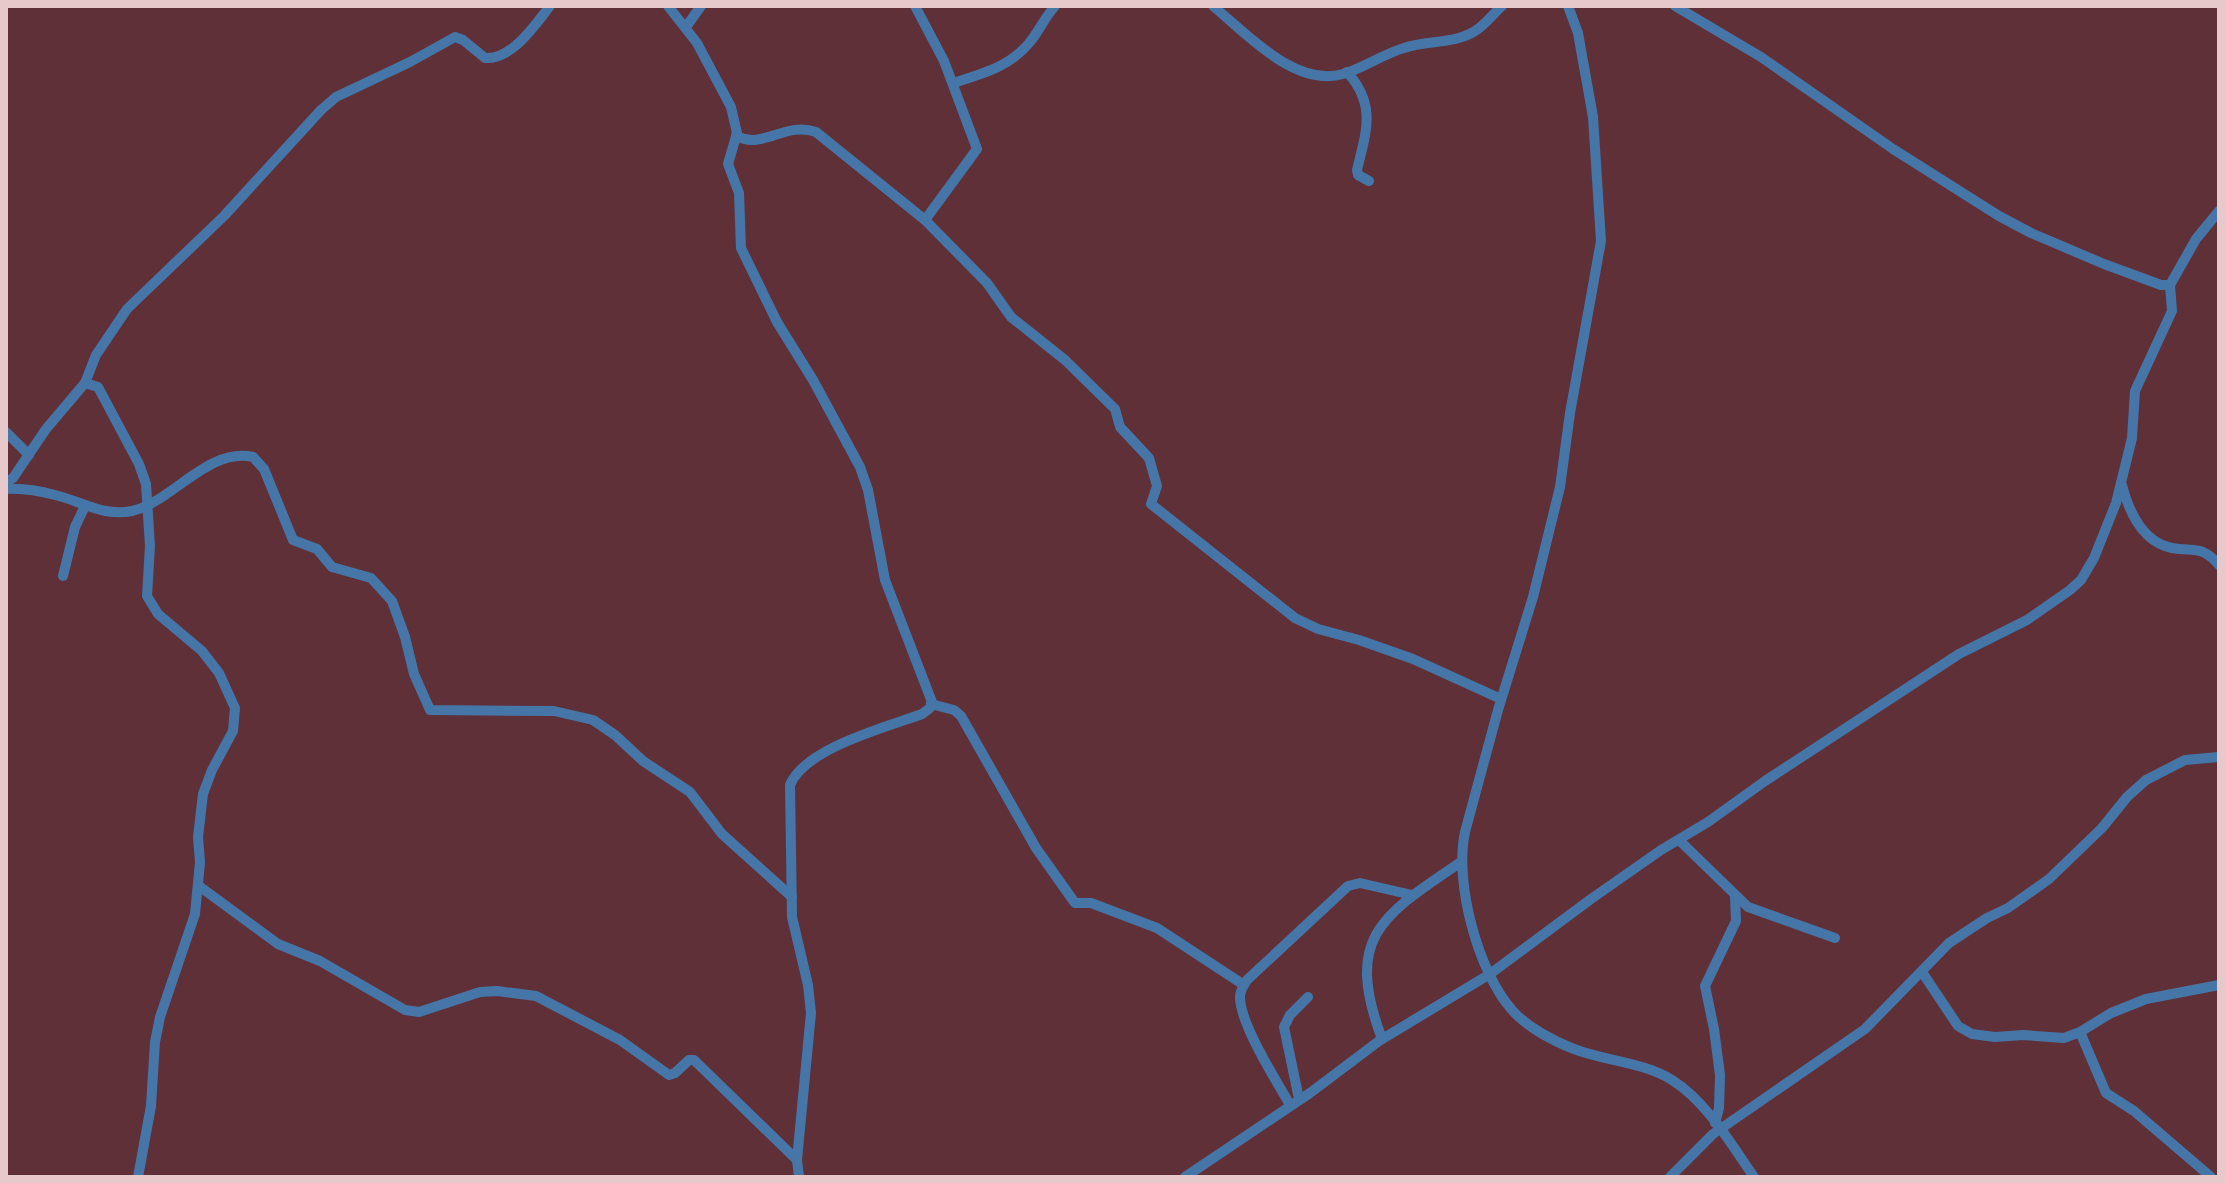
<svg xmlns="http://www.w3.org/2000/svg" width="2225" height="1183" viewBox="0 0 2225 1183" font-family="'Asap Condensed',sans-serif">
  <style>
    .lines { fill: none; stroke-linecap: round; stroke-linejoin: round }
    .minor { stroke: #4676a8; stroke-width: 10 }
  </style>
  <rect width="100%" height="100%" fill="#5f3037"/>
  <g class="lines">
    <g class="minor">
      <path d="M668,6L697,43L731,107L737,133L728,164L739,193L741,248L777,322L813,380L860,467L868,490L885,580L932,702L930,708L922,714C887,727 805,748 790,785L792,917L808,985L811,1013L797,1160L799,1177"/>
      <polyline points="915,6 944,61 977,149 925,220"/>
      <path d="M1213,6C1246,33 1295,88 1343,74C1364,68 1383,54 1404,48C1427,40 1455,44 1475,31C1485,25 1493,14 1502,6"/>
      <path d="M1568,6L1578,33L1593,117L1601,241L1570,413L1560,487L1533,597L1498,710L1465,832C1454,882 1478,972 1512,1010C1527,1027 1553,1041 1574,1049C1605,1061 1643,1062 1672,1080C1707,1102 1731,1144 1754,1177"/>
      <polyline points="1675,6 1761,57 1893,149 1999,216 2031,233 2104,264 2161,285 2170,285 2196,239 2219,211"/>
      <polyline points="686,27 701,6"/>
      <path d="M1347,72C1377,105 1366,132 1357,170L1358,175L1369,181"/>
      <path d="M953,83C982,74 1010,67 1030,42C1039,31 1045,17 1055,6"/>
      <path d="M736,136C764,150 785,121 816,132L925,220L987,283L1011,317L1065,360L1115,409L1120,427L1149,458L1157,486L1151,504L1295,618L1318,629L1359,640L1413,659L1501,699"/>
      <polyline points="85,383 98,387 139,464 146,484 150,546 147,596 158,614 202,651 219,673 235,708 233,731 212,770 203,794 198,837 200,862 195,914 160,1017 155,1042 151,1106 138,1177"/>
      <polyline points="6,432 29,455"/>
      <path d="M6,482L13,478L46,429L85,383L96,355L127,309L224,216L321,110L336,97L410,62L455,37L463,40L485,58C512,60 535,25 550,6"/>
      <path d="M2122,485C2129,512 2142,542 2172,548C2194,552 2202,545 2219,565"/>
      <path d="M6,489C21,488 40,491 55,495C81,501 103,517 132,511C172,502 208,447 253,457L264,469L293,540L317,549L332,567L371,578L392,601L405,637L414,674L430,710L554,711L593,720L615,735L643,761L690,792L722,834L792,897"/>
      <polyline points="63,576 75,527 85,506"/>
      <polyline points="931,704 954,710 961,716 1036,848 1075,903 1091,903 1157,928 1244,985"/>
      <polyline points="1679,840 1748,907 1835,938"/>
      <polyline points="199,886 278,944 320,961 405,1010 419,1012 480,992 497,991 536,996 620,1040 669,1075 675,1073 689,1060 694,1060 797,1160"/>
      <polyline points="1922,972 1958,1026 1972,1034 1995,1037 2023,1035 2064,1038 2080,1032 2111,1013 2146,999 2219,985"/>
      <polyline points="2080,1032 2106,1093 2134,1111 2211,1177"/>
      <path d="M1382,1039C1344,937 1381,916 1461,862"/>
      <polyline points="1299,1099 1284,1027 1290,1015 1308,997"/>
      <path d="M1290,1105C1276,1080 1240,1024 1240,997C1240,990 1244,985 1247,980L1348,886L1360,883L1412,895"/>
      <polyline points="1715,1123 1719,1108 1720,1075 1714,1029 1705,986 1736,921 1735,897"/>
      <polyline points="1185,1177 1310,1093 1379,1041 1490,974 1591,899 1661,850 1708,822 1765,781 1959,654 2027,620 2070,590 2081,580 2094,558 2116,503 2132,438 2135,391 2172,311 2170,285"/>
      <polyline points="1670,1177 1713,1134 1865,1029 1949,943 1987,918 2008,908 2049,879 2102,828 2127,797 2146,780 2185,760 2219,757"/>
    </g>
  </g>
  <rect width="2225" height="1183" fill="none" stroke="#e7c9cc" stroke-width="16"/>
</svg>
